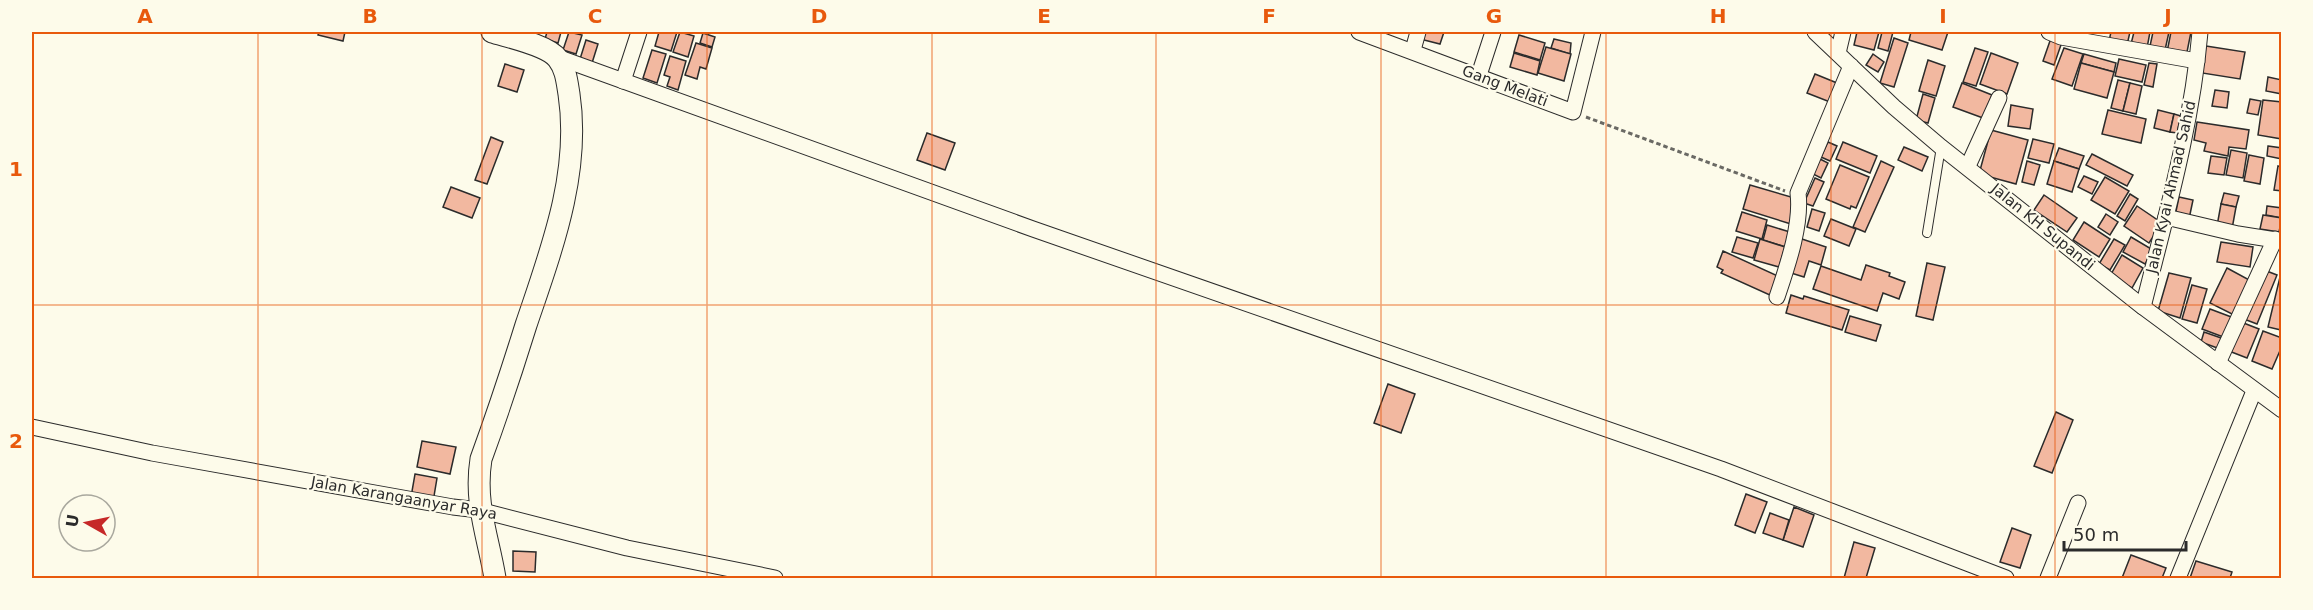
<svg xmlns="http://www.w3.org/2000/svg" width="2313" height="610" viewBox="0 0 2313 610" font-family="'DejaVu Sans',sans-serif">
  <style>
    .building { fill: #f2b8a0; stroke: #2b2b2b; stroke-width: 1.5 }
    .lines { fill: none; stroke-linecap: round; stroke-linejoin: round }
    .lane-casing { stroke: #2b2b2b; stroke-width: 10 }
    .street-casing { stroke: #2b2b2b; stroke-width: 17 }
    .secondary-casing { stroke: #2b2b2b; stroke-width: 23 }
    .path { stroke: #6a6964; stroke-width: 3; stroke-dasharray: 4.5 3; stroke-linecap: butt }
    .lane { stroke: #fdfbea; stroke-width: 8 }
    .street { stroke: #fdfbea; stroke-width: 15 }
    .secondary { stroke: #fdfbea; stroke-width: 21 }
    .grid { fill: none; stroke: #e8590c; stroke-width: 1.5; stroke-opacity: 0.55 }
    .labels { text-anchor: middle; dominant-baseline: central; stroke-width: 4.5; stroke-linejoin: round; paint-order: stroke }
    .street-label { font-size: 15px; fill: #2b2b2b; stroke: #fdfbea }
    .neatline { fill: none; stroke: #e8590c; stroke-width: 2 }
    .grid-label { font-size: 20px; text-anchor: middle; font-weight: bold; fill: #e8590c }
  </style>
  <rect width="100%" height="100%" fill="#fdfbea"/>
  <g class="building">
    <polygon points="319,32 345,32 343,41 318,35"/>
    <polygon points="547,32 561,32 558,43 545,39"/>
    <polygon points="569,32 582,35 576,54 563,50"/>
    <polygon points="659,32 677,32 671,51 655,46"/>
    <polygon points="680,32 694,36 688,57 673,52"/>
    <polygon points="1422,32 1444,32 1440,44 1420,39"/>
    <polygon points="1857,32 1879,32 1874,50 1854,45"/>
    <polygon points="1882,32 1893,32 1888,51 1878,48"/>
    <polygon points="1911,32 1948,32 1942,50 1909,40"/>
    <polygon points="2111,32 2130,32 2127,45 2109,41"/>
    <polygon points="2134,32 2150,32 2147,48 2131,44"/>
    <polygon points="2153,32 2169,32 2165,50 2150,46"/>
    <polygon points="2171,32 2191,32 2186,57 2167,52"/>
    <polygon points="703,33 715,37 712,47 700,43"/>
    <polygon points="1519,35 1545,43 1540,60 1514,52"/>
    <polygon points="1894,38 1908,43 1894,87 1880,83"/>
    <polygon points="2051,38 2062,42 2054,65 2043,61"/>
    <polygon points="1554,39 1571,43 1570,54 1551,48"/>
    <polygon points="586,40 598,44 592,63 580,59"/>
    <polygon points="696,43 712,48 706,69 700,67 697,79 685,75"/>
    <polygon points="2206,46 2245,52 2240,79 2202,73"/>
    <polygon points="1546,47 1571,54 1564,81 1538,73"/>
    <polygon points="1975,48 1988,52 1976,86 1963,82"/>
    <polygon points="2064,48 2083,54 2072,86 2052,79"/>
    <polygon points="652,50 666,54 657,83 643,78"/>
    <polygon points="1514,53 1540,61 1537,75 1510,67"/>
    <polygon points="1991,53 2018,63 2007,94 1980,84"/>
    <polygon points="1873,54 1884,62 1878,72 1866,65"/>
    <polygon points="2084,54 2116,63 2114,72 2081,63"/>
    <polygon points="670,56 686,61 678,90 667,86 670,77 664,75"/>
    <polygon points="2119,59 2146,65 2142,82 2115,76"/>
    <polygon points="1928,60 1945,66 1936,96 1919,91"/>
    <polygon points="2081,63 2114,72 2107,98 2074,89"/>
    <polygon points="2149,63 2157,64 2153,87 2144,85"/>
    <polygon points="505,64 524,70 517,92 498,86"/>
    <polygon points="1815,74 1837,83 1830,102 1807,93"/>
    <polygon points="2268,77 2282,80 2282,94 2266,91"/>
    <polygon points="2118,80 2130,83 2123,111 2111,108"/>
    <polygon points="1962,83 1992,95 1983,118 1953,107"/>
    <polygon points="2130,83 2142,86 2136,114 2123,111"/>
    <polygon points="2215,90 2229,92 2227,108 2212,106"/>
    <polygon points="1923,94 1935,98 1928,123 1916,120"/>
    <polygon points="2250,99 2261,101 2258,115 2247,113"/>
    <polygon points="2263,100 2282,102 2282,139 2258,135"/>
    <polygon points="2011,105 2033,109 2030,129 2008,126"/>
    <polygon points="2108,110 2146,119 2141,143 2102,134"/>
    <polygon points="2158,110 2174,114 2170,132 2154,128"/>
    <polygon points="2174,114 2181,116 2177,133 2170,132"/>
    <polygon points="2197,122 2249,130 2246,149 2229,147 2228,156 2204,151 2206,143 2194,140"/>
    <polygon points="1991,130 2028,140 2016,184 1979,174"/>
    <polygon points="927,133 955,143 945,170 917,160"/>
    <polygon points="491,137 503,142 487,184 475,180"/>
    <polygon points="2033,139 2054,144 2049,163 2028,158"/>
    <polygon points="1828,142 1837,146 1830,161 1821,157"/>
    <polygon points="1843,142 1877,156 1870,173 1836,159"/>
    <polygon points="2268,146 2282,148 2282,159 2267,156"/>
    <polygon points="1904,147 1928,157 1922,171 1898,160"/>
    <polygon points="2059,148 2084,156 2079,169 2054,161"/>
    <polygon points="2231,150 2247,153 2243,178 2226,175"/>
    <polygon points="2092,154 2133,175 2127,186 2086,165"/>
    <polygon points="2249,155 2264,158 2260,184 2244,181"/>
    <polygon points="2211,156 2227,158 2224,175 2208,173"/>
    <polygon points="1820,159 1828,163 1821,178 1813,174"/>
    <polygon points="1881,161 1894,167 1865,232 1853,227"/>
    <polygon points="2027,161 2040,165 2034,185 2022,182"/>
    <polygon points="2054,161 2079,169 2072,192 2047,184"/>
    <polygon points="1840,165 1869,177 1856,208 1851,206 1850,209 1826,199"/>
    <polygon points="2278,166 2282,167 2282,191 2274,190"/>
    <polygon points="2084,176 2098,182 2092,194 2078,187"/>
    <polygon points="2105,177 2129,191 2115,214 2091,200"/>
    <polygon points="1815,178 1824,182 1813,206 1804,203"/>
    <polygon points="1750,185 1798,199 1791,224 1743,209"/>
    <polygon points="451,187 480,198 472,218 443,207"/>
    <polygon points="2224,193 2239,196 2236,207 2221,204"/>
    <polygon points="2130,194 2138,199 2125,221 2117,216"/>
    <polygon points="2044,195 2077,218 2067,232 2034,210"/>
    <polygon points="2179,197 2193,200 2189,219 2175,216"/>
    <polygon points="2221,204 2236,207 2232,229 2217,226"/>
    <polygon points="2137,206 2162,223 2149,243 2124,226"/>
    <polygon points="2267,206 2282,208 2282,218 2266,215"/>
    <polygon points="1812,209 1825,213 1819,231 1807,227"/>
    <polygon points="1742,212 1767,220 1762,239 1736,231"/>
    <polygon points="2106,214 2118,222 2110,235 2098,227"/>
    <polygon points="2263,215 2282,218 2279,232 2260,229"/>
    <polygon points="1831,219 1856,229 1849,246 1824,236"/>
    <polygon points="2084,222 2110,239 2099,257 2073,240"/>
    <polygon points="1767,225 1790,232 1786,247 1763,240"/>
    <polygon points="1737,237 1758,243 1753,258 1732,252"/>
    <polygon points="2131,237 2153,250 2145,264 2123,252"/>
    <polygon points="1799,238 1826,247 1821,265 1809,261 1804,277 1791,273"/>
    <polygon points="1760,239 1785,247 1779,267 1754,260"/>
    <polygon points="2114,239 2125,245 2110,270 2099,264"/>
    <polygon points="2221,242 2253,247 2250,267 2217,262"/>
    <polygon points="1723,251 1780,277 1772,296 1721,273 1723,270 1717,267"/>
    <polygon points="2122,255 2143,268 2132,288 2110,276"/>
    <polygon points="1927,263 1945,267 1933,320 1916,316"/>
    <polygon points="1866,265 1890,273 1889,276 1905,282 1899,299 1883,293 1877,311 1813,289 1821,266 1861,280"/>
    <polygon points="2227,268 2253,282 2236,316 2210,303"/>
    <polygon points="2264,270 2277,275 2257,324 2244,319"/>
    <polygon points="2169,273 2191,278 2180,318 2158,311"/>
    <polygon points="2280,277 2282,277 2281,330 2268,327"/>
    <polygon points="2192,285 2207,289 2197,323 2182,319"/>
    <polygon points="1791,295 1803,299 1804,296 1849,310 1842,330 1786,313"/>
    <polygon points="2210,309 2234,318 2226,338 2202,329"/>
    <polygon points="1850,316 1881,325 1876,341 1845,332"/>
    <polygon points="2241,322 2259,329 2247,358 2229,351"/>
    <polygon points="2263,331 2282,338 2282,346 2272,369 2252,361"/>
    <polygon points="2204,332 2224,339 2220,349 2201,342"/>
    <polygon points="1388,384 1415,394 1401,433 1374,423"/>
    <polygon points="2056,412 2073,420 2052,473 2034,466"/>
    <polygon points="422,441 456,447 450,474 417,467"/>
    <polygon points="415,474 437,478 433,502 411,497"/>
    <polygon points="1746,494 1767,502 1755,533 1735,525"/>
    <polygon points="1794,507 1814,515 1803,547 1783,540"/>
    <polygon points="1770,513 1789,520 1783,540 1763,533"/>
    <polygon points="2012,528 2031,535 2020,568 2000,562"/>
    <polygon points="1854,542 1875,548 1866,578 1844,578"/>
    <polygon points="513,551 536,552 535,572 513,571"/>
    <polygon points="2131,555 2166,568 2162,578 2122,578"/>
    <polygon points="2196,561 2232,572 2230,578 2190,578"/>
  </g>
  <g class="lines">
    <defs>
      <polyline id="lane" points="1927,233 1941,147"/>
      <g id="street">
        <polyline points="1359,32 1573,112 1593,32"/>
        <polyline points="1815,32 1894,107 1941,147 2143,307 2282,410"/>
        <polyline points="2049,32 2061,37 2197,61"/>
        <polyline points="1413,50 1418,32"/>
        <polyline points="1838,53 1843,32"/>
        <polyline points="557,57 1033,229 1721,469 2006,578"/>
        <polyline points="1479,75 1493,32"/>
        <polyline points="623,81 639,32"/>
        <polyline points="1968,166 1999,98"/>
        <polyline points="2166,217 2238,234 2282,241"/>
        <path d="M1777,297C1787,267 1802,225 1798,193L1851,66"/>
        <path d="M2143,307C2166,215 2192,126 2200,32"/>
        <polyline points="2218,363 2275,239"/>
        <polyline points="32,427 152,453 453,507 479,510 627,548 775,578"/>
        <polyline points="2048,578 2078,503"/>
        <polyline points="2178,578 2254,391"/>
      </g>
      <path id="secondary" d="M492,32C508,37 548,45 558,59C566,69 567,82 569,94C581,173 551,251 526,325C512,370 497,415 481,459C474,503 488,536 495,578"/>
    </defs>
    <use href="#lane" class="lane-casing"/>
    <use href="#street" class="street-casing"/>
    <use href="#secondary" class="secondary-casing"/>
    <polyline class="path" points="1586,117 1785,191"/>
    <use href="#lane" class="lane"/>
    <use href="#street" class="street"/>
    <use href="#secondary" class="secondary"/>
  </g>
  <path class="grid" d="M258,32V578M482,32V578M707,32V578M932,32V578M1156,32V578M1381,32V578M1606,32V578M1831,32V578M2055,32V578M32,305H2282"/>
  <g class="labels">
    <g class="street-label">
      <text transform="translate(1505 86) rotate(21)">Gang Melati</text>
      <text transform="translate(2171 187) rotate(-77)">Jalan Kyai Ahmad Sahid</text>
      <text transform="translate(2043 227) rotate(39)">Jalan KH Supandi</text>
      <text transform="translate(404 498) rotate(10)">Jalan Karangaanyar Raya</text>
    </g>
  </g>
  <rect width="2313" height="610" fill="none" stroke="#fdfbea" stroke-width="66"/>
  <g transform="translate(87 523) rotate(279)"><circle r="28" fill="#fdfbea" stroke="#a9a89e" stroke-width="1.5"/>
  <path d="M0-4.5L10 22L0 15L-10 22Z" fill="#c62828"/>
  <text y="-9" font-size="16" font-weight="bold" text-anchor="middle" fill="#2b2b2b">U</text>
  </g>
  <path d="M2064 541v9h122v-9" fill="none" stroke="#2b2b2b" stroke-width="3"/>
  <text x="2073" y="541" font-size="18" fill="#2b2b2b" stroke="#fdfbea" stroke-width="4.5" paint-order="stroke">50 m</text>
  <rect x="33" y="33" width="2247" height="544" class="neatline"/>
  <g class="grid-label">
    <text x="145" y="23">A</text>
    <text x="370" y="23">B</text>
    <text x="595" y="23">C</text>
    <text x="819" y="23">D</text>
    <text x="1044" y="23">E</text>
    <text x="1269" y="23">F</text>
    <text x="1494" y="23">G</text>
    <text x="1718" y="23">H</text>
    <text x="1943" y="23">I</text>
    <text x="2168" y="23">J</text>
    <text x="16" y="176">1</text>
    <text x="16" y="448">2</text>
  </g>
</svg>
